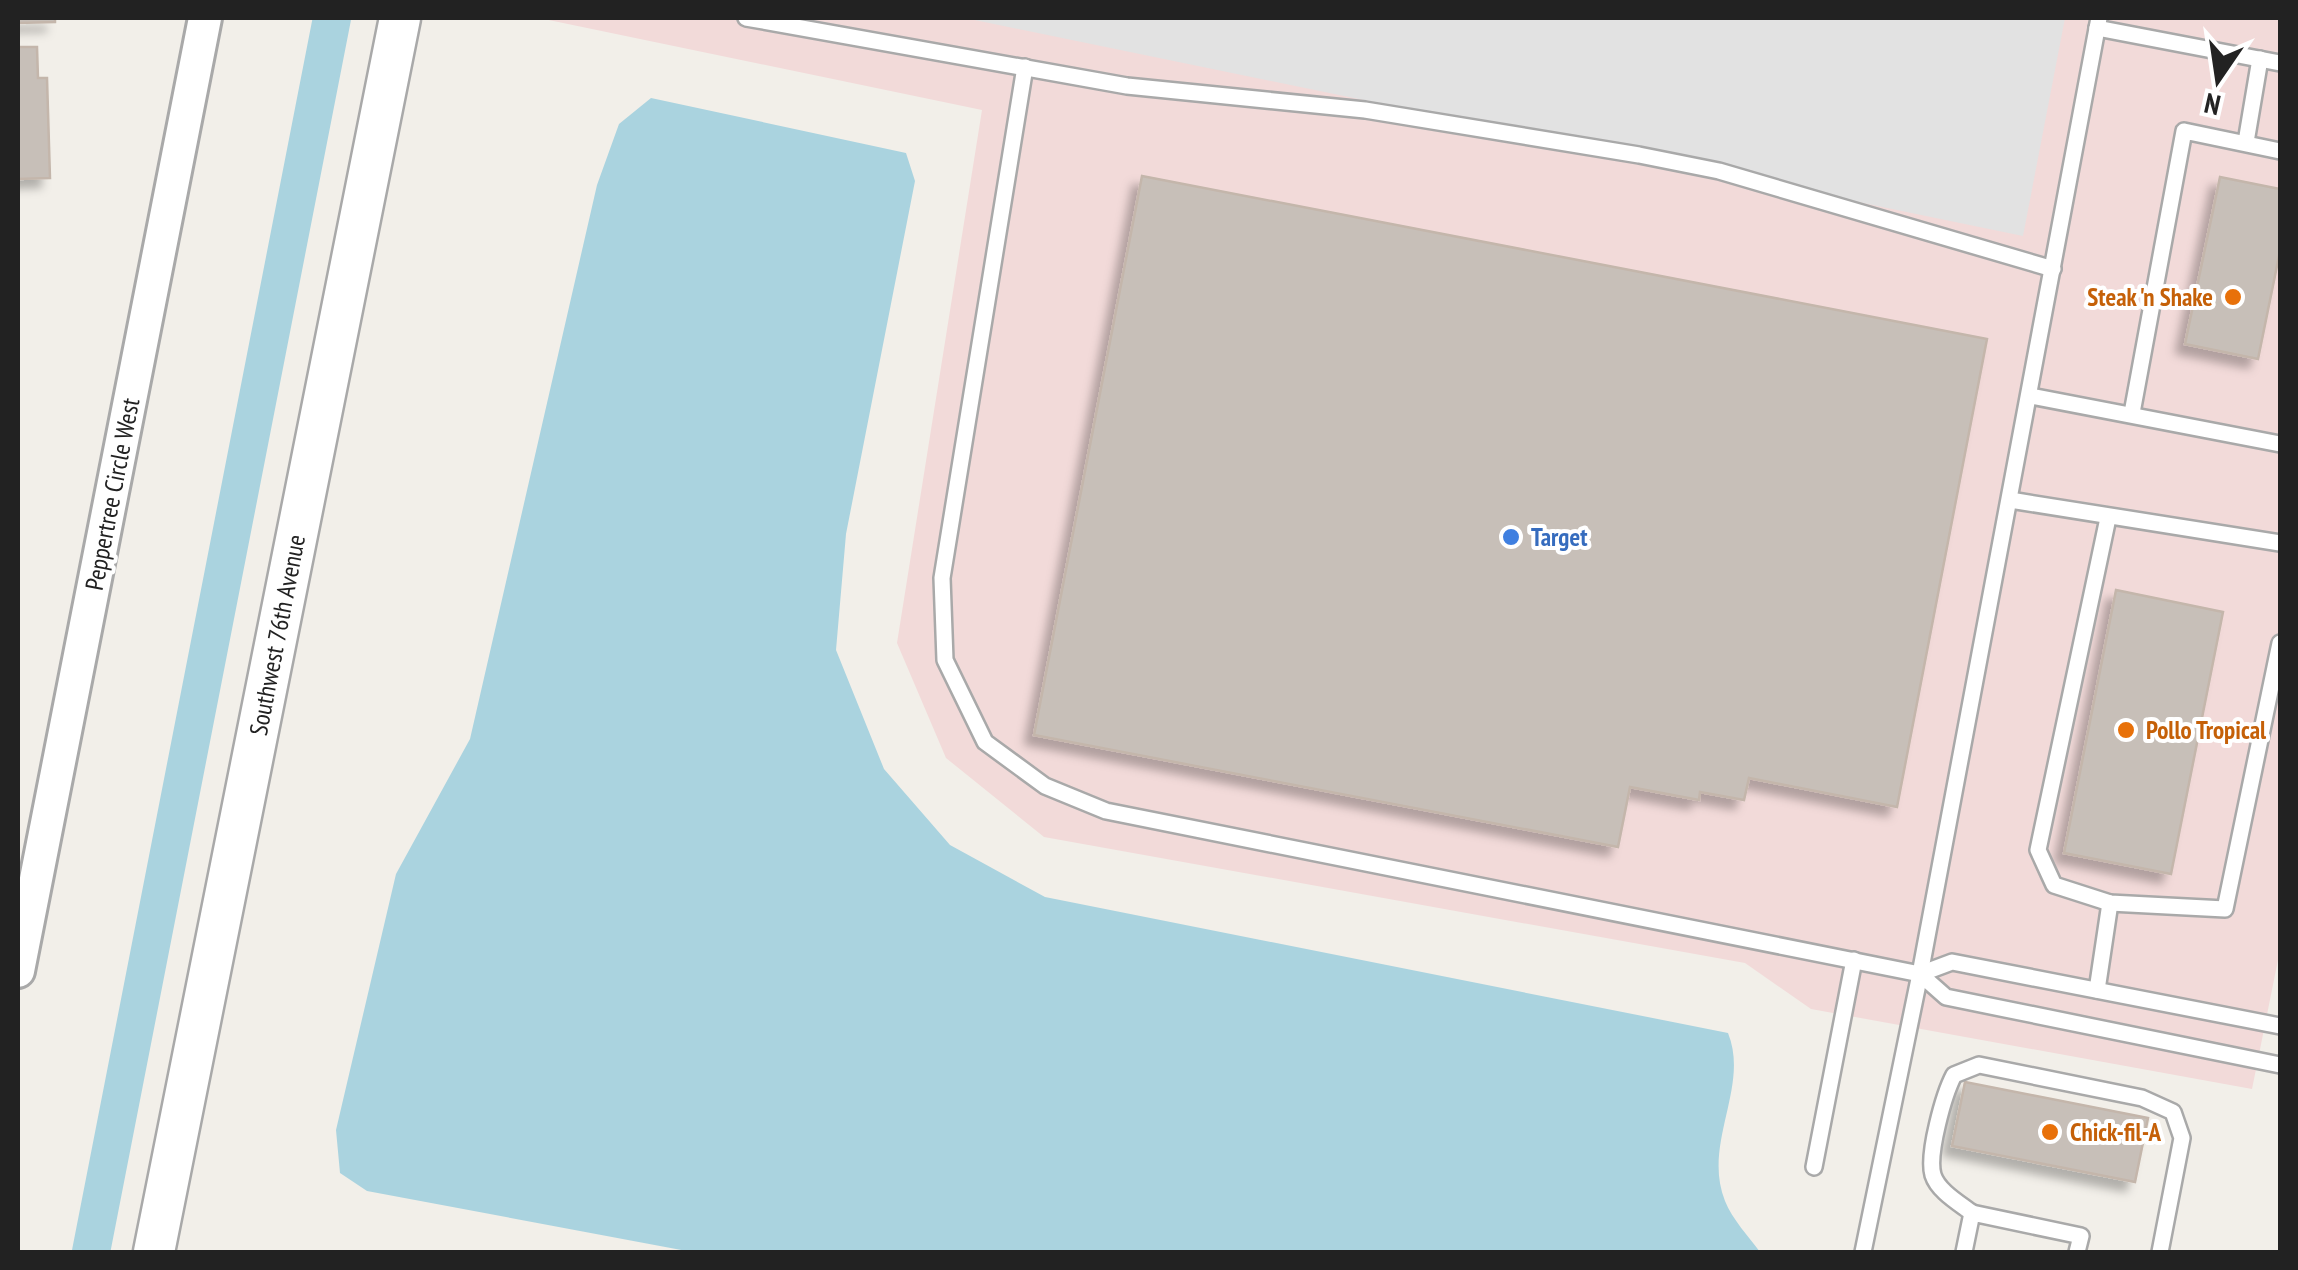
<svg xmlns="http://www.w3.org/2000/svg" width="2298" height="1270" viewBox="0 0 2298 1270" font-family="'PT Sans Narrow',sans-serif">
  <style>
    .commercial { fill: #f2dad9 }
    .parking { fill: #e2e2e2 }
    .water { fill: #aad3df }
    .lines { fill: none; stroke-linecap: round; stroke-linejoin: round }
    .canal { stroke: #aad3df; stroke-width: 38 }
    .building { fill: #c7bfb8; stroke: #c4b6ab; stroke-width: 2.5; filter: url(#shadow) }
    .service-casing { stroke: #a9a9a9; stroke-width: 20 }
    .minor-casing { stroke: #a9a9a9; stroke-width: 38 }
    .tertiary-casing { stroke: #a9a9a9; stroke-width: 45 }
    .service { stroke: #fff; stroke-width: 15 }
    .minor { stroke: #fff; stroke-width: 32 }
    .tertiary { stroke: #fff; stroke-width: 40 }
    .food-dot { fill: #e8710a; stroke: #fff; stroke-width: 4 }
    .shop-dot { fill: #3f7fe0; stroke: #fff; stroke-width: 4 }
    .labels { text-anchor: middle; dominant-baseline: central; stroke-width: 8; stroke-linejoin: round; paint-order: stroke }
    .food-label { font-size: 25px; font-weight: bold; fill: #c56008; stroke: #fff; text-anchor: start }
    .street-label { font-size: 25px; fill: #222; stroke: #fff }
    .shop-label { font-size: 25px; font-weight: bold; fill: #366cbe; stroke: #fff; text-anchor: start }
  </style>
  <defs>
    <filter id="shadow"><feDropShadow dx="-9" dy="9" stdDeviation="5" flood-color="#0004"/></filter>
  </defs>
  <rect width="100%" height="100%" fill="#f2efe9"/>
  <polygon class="commercial" points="539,18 2280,18 2280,950 2252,1089 1811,1009 1745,963 1044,837 946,758 897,643 982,110"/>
  <polygon class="parking" points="965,18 2065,18 2023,236"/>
  <path class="water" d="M651,98L906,153L915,181L846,534L836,650L884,769L950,845L1045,897L1728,1033C1750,1087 1702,1144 1725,1201C1732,1219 1749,1237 1760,1252H692L367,1191L340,1173L336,1130L396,874L470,739L597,185L619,124Z"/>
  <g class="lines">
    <polyline class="canal" points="91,1252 332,18"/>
  </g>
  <g class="building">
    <polygon points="18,18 55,18 55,22 18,23"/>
    <polygon points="18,47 37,47 38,78 47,78 50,178 18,179"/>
    <polygon points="1142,176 1987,339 1897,807 1749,778 1744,800 1700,792 1699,800 1630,787 1618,847 1034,735"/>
    <polygon points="2220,177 2280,189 2280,251 2258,359 2185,344"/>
    <polygon points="2116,590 2223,612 2171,874 2064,853"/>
    <polygon points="1965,1082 2148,1118 2135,1182 1952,1146"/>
  </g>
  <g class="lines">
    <defs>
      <g id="service">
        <polyline points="746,18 1127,86 1365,110 1639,155 1719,171 2053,269"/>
        <polyline points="2097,28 2280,63"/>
        <polyline points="1025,67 942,578 945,660 985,742 1045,786 1106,811 1920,974 1946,997 2280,1065"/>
        <polyline points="2246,142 2260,59"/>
        <polyline points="2031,396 2280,444"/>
        <polyline points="2132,413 2184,131 2280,151"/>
        <polyline points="2010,500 2280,543"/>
        <polyline points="2108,518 2038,850 2054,885 2110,903 2225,909 2280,643"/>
        <polyline points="1920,974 1952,962 2280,1026"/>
        <polyline points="2097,990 2110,903"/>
        <polyline points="1814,1167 1854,960"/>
        <path d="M1972,1213C1959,1203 1938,1191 1933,1175C1927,1154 1944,1094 1954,1075L1979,1065L2142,1098L2173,1112L2182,1138L2160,1252"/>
        <polyline points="1863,1252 1920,974 2099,18"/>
        <polyline points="1964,1252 1972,1213 2081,1236 2077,1252"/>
      </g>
      <polyline id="minor" points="18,971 205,18"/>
      <polyline id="tertiary" points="154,1252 400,18"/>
    </defs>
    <use href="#service" class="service-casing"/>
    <use href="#minor" class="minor-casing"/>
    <use href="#tertiary" class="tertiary-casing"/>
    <use href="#service" class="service"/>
    <use href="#minor" class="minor"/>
    <use href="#tertiary" class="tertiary"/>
  </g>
  <g class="food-dot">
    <circle cx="2233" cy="297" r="10"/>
    <circle cx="2126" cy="730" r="10"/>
    <circle cx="2050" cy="1132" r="10"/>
  </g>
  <circle class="shop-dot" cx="1511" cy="537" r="10"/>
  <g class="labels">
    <g class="food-label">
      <text x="2213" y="297" text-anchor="end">Steak 'n Shake</text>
      <text x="2146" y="730">Pollo Tropical</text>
      <text x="2070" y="1132">Chick-fil-A</text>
    </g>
    <g class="street-label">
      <text transform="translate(112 494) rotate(-79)">Peppertree Circle West</text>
      <text transform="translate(277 635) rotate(-79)">Southwest 76th Avenue</text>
    </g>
    <g class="shop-label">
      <text x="1531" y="537">Target</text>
    </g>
  </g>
  <rect width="2298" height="1270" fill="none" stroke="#222222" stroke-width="40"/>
  <g transform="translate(2218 80) rotate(193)" stroke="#ffffff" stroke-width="8" paint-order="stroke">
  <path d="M0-8L18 38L0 25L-18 38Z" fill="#222222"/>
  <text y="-15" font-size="28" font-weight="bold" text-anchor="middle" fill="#222222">N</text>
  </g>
</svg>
